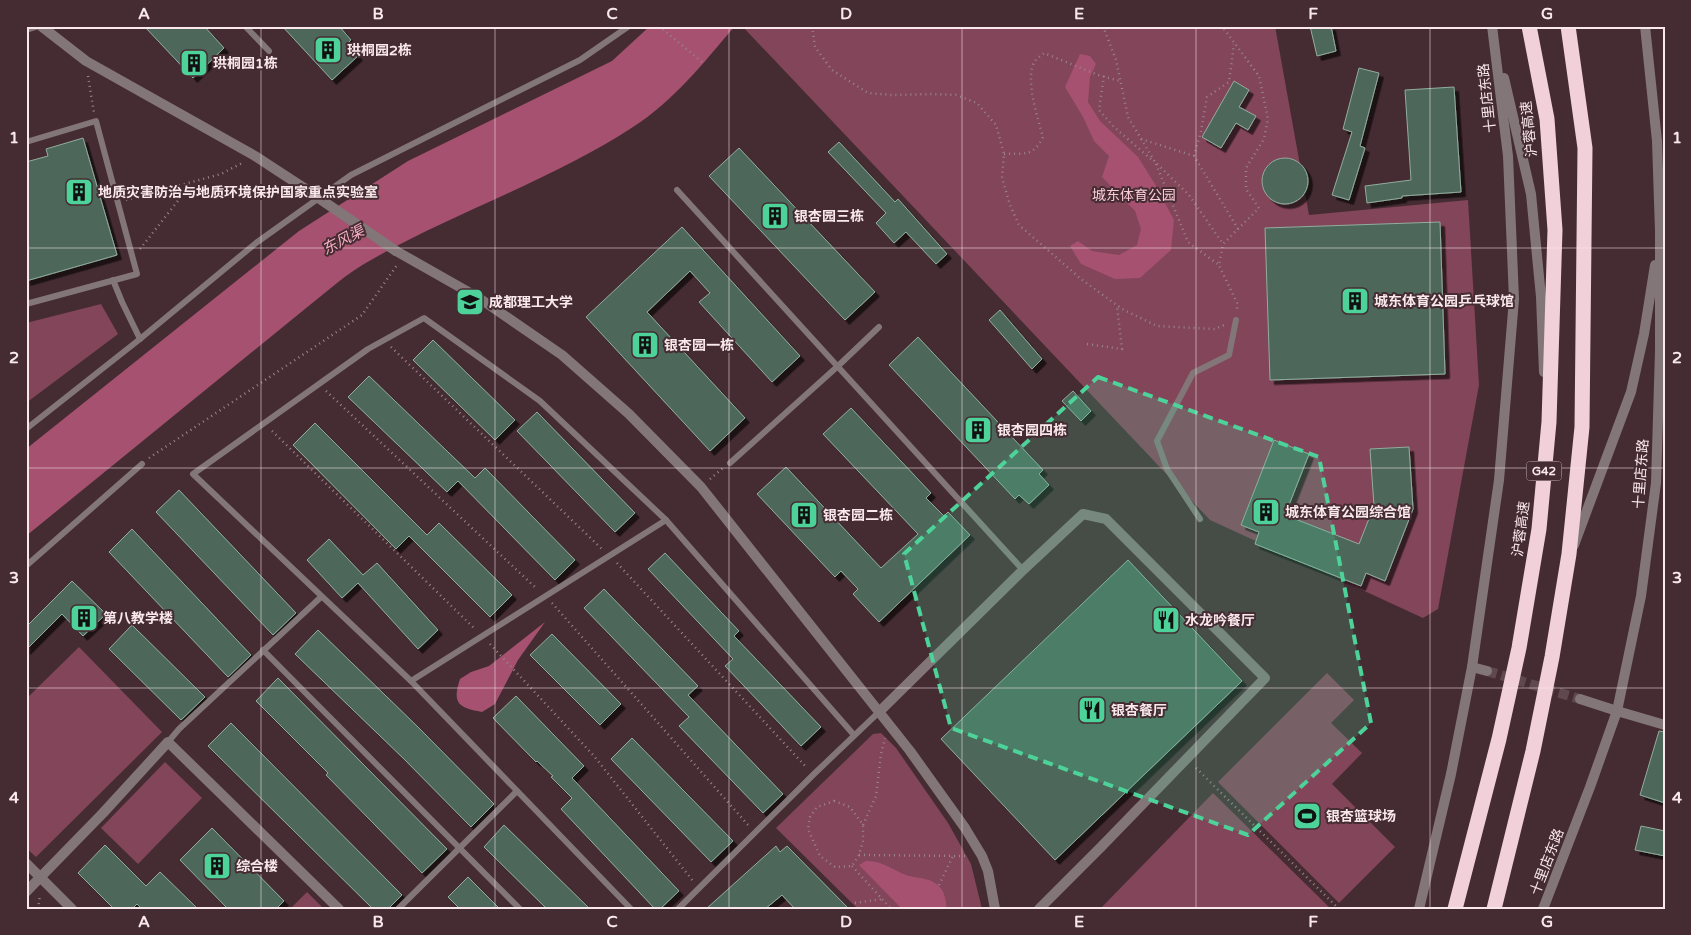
<svg xmlns="http://www.w3.org/2000/svg" width="1691" height="935" viewBox="0 0 1691 935" font-family="'Varela Round','Noto Sans SC',sans-serif">
  <style>
    .green { fill: #82455a }
    .water { fill: #a5516f }
    .building { fill: #4d685a; stroke: #91ad9e; filter: url(#shadow) }
    .lines { fill: none; stroke-linecap: round; stroke-linejoin: round }
    .tertiary-tunnel { stroke: #60484f; stroke-width: 10; stroke-dasharray: 10 5; stroke-linecap: butt }
    .path { stroke: #9a858b; stroke-width: 2.5; stroke-dasharray: 1 4; stroke-linecap: butt }
    .service { stroke: #837679; stroke-width: 6 }
    .minor { stroke: #837679; stroke-width: 10 }
    .tertiary { stroke: #837679; stroke-width: 10 }
    .motorway { stroke: #f1d0d9; stroke-width: 15 }
    .minor-bridge { stroke: #837679; stroke-width: 10 }
    .marked { fill: #4dd39a; fill-opacity: 0.2; stroke: #4dd39a; stroke-width: 4; stroke-dasharray: 10 6; stroke-linejoin: round }
    .grid { fill: none; stroke: #f9e8ec; stroke-width: 1; stroke-opacity: 0.55 }
    .labels { text-anchor: middle; dominant-baseline: central; stroke-width: 4; stroke-linejoin: round; paint-order: stroke }
    .shield { fill: #452c33; stroke: #c3b0b4; stroke-width: 1 }
    .shield-label { font-size: 12px; font-weight: bold; fill: #f9e8ec }
    .poi-label { font-size: 14px; font-weight: bold; fill: #f9e8ec; stroke: #452c33; text-anchor: start }
    .street-label { font-size: 14px; fill: #f9e8ec; stroke: #452c33 }
    .park-label { font-size: 14px; fill: #fbcbd9; stroke: #452c33 }
    .water-label { font-size: 15px; font-style: italic; fill: #f8b1c7; stroke: #452c33 }
    .neatline { fill: none; stroke: #f9e8ec; stroke-width: 2 }
    .grid-label { font-size: 16px; text-anchor: middle; font-weight: bold; fill: #f9e8ec }
  </style>
  <defs>
    <filter id="shadow"><feDropShadow dx="4.5" dy="4.5" stdDeviation="0" flood-color="#0009"/></filter>
  </defs>
  <rect width="100%" height="100%" fill="#452c33"/>
  <g class="green">
    <polygon points="742,26 1275,26 1309,215 1468,200 1479,385 1438,609 1423,618 1210,520"/>
    <polygon points="101,304 118,334 26,403 26,323"/>
    <polygon points="79,647 162,732 36,857 26,848 26,699"/>
    <polygon points="1327,673 1354,700 1331,723 1362,753 1332,784 1395,847 1339,903 1218,782"/>
    <polygon points="881,733 896,748 948,823 971,864 982,909 858,909 776,828 873,734"/>
    <polygon points="165,762 202,798 138,864 101,828"/>
    <polygon points="1213,793 1331,909 1100,909"/>
    <polygon points="307,892 324,909 290,909"/>
  </g>
  <g class="water">
    <path d="M650,26H735C704,62 674,101 633,127C549,182 451,213 364,264C347,274 331,288 316,300L26,536V449L299,231L408,161L612,61Z"/>
    <polygon points="1080,54 1090,56 1096,64 1090,77 1088,102 1100,121 1138,157 1155,184 1174,220 1171,250 1140,278 1115,279 1081,264 1070,246 1078,241 1092,251 1119,255 1137,245 1141,229 1135,211 1102,177 1109,156 1094,141 1083,117 1065,87"/>
    <path d="M545,622L518,660L495,704L482,712C458,708 452,703 460,679L471,672L489,666Z"/>
    <path d="M866,861C881,860 893,870 906,875C918,879 934,877 942,890C945,894 946,903 947,909H902L859,865Z"/>
  </g>
  <g class="building">
    <polygon points="144,26 204,26 224,48 193,78"/>
    <polygon points="282,26 339,26 351,40 347,44 358,56 332,80"/>
    <polygon points="1310,26 1331,26 1336,51 1317,56"/>
    <polygon points="1359,68 1379,73 1360,146 1365,148 1349,200 1332,195 1352,132 1343,129"/>
    <polygon points="1234,81 1249,90 1239,107 1256,116 1248,130 1236,123 1221,148 1202,137"/>
    <polygon points="1454,87 1461,192 1402,196 1402,198 1367,203 1365,186 1411,180 1405,90"/>
    <polygon points="83,138 117,255 26,281 26,162 48,156 46,149"/>
    <polygon points="839,142 895,202 898,199 947,254 936,264 906,232 894,243 876,223 886,213 828,152"/>
    <polygon points="739,148 875,292 845,320 709,176"/>
    <circle cx="1285" cy="181" r="23"/>
    <polygon points="1440,222 1445,374 1270,380 1265,228"/>
    <polygon points="682,227 800,356 772,382 699,302 710,293 690,271 647,312 745,418 710,451 586,317"/>
    <polygon points="1000,310 1042,359 1032,369 989,320"/>
    <polygon points="918,337 1043,470 1039,474 1049,485 1029,504 1019,495 1015,499 889,365"/>
    <polygon points="433,340 515,420 495,440 413,360"/>
    <polygon points="369,376 475,478 485,468 575,560 555,580 458,481 447,492 348,397"/>
    <polygon points="1073,391 1091,411 1081,421 1062,401"/>
    <polygon points="851,408 931,493 926,498 944,516 948,512 970,535 879,622 853,594 858,589 841,571 835,577 757,494 786,467 881,568 918,534 823,434"/>
    <polygon points="537,412 635,513 615,532 517,431"/>
    <polygon points="315,423 427,535 439,523 512,595 490,617 409,536 396,549 293,445"/>
    <polygon points="1274,440 1309,454 1285,515 1359,544 1374,506 1370,449 1409,447 1413,509 1385,581 1366,573 1361,586 1255,544 1259,532 1241,525"/>
    <polygon points="179,490 296,613 273,635 156,512"/>
    <polygon points="132,529 251,655 228,677 109,552"/>
    <polygon points="329,539 363,575 377,563 438,630 418,649 358,583 342,598 307,560"/>
    <polygon points="665,553 739,631 734,636 821,727 801,746 725,666 733,659 648,569"/>
    <polygon points="1128,560 1242,681 1055,860 941,739"/>
    <polygon points="72,581 106,614 83,636 62,614 26,650 26,627"/>
    <polygon points="604,589 698,686 688,695 783,794 763,813 679,726 689,717 584,608"/>
    <polygon points="132,625 205,697 181,720 109,649"/>
    <polygon points="318,630 420,729 494,804 471,827 404,759 295,654"/>
    <polygon points="552,634 621,704 600,725 530,655"/>
    <polygon points="278,678 447,849 422,873 326,775 328,773 256,701"/>
    <polygon points="516,696 584,766 572,778 679,891 660,909 655,909 561,809 572,798 551,777 553,776 537,761 536,762 493,718"/>
    <polygon points="231,723 402,895 388,909 373,909 208,746"/>
    <polygon points="1659,731 1665,732 1665,803 1640,795"/>
    <polygon points="632,738 733,841 711,862 611,759"/>
    <polygon points="504,825 590,909 547,909 484,847"/>
    <polygon points="1641,826 1665,831 1665,856 1635,850"/>
    <polygon points="212,828 284,901 276,909 228,909 180,860"/>
    <polygon points="105,845 146,886 160,872 198,909 142,909 137,904 132,909 114,909 78,873"/>
    <polygon points="776,846 780,852 787,846 849,909 795,909 782,895 765,909 706,909"/>
    <polygon points="468,877 500,909 460,909 448,897"/>
  </g>
  <g class="lines">
    <polyline class="tertiary-tunnel" points="1487,671 1580,699"/>
    <g class="path">
      <polyline points="659,26 703,63"/>
      <polyline points="812,26 815,47 832,70 868,93 891,95 932,94 956,95 977,103 996,125 1004,154 1002,178 1010,205 1019,225 1081,279 1122,309 1157,326 1215,329 1224,325"/>
      <polyline points="1103,26 1116,60 1128,117 1155,162 1189,195 1223,244"/>
      <polyline points="1220,26 1224,29 1259,76 1268,119 1264,139 1246,168 1246,189 1259,208 1223,244 1219,265 1237,303 1237,310"/>
      <polyline points="205,27 206,26"/>
      <polyline points="88,76 94,113"/>
      <polyline points="1104,76 1099,110 1114,127 1152,160"/>
      <polyline points="1141,139 1194,156 1238,229"/>
      <path d="M1004,154C1025,153 1033,157 1043,137C1038,119 1024,77 1035,61C1037,58 1041,56 1044,53L1098,75L1120,81"/>
      <polyline points="1194,156 1201,131 1207,97 1229,82 1234,44"/>
      <polyline points="1156,164 1188,242 1219,265"/>
      <polyline points="126,200 221,174 242,163"/>
      <polyline points="140,249 192,183"/>
      <polyline points="1087,344 1122,349 1117,306"/>
      <polyline points="391,347 602,549"/>
      <polyline points="326,391 537,589"/>
      <polyline points="272,431 475,629"/>
      <polyline points="149,458 362,315 397,265"/>
      <polyline points="710,479 723,468"/>
      <polyline points="617,563 807,768"/>
      <polyline points="552,603 749,826"/>
      <polyline points="490,644 594,756 693,881"/>
      <polyline points="1196,768 1339,909"/>
      <polygon points="834,801 850,807 863,825 863,841 859,855 852,866 835,867 820,856 808,829 810,817 817,807"/>
      <polyline points="863,825 876,796 881,754 885,738"/>
      <polyline points="859,855 967,856"/>
      <polyline points="852,866 891,909"/>
      <polyline points="939,885 953,856"/>
      <polyline points="855,903 882,899"/>
      <polyline points="38,909 40,895"/>
    </g>
    <g class="service">
      <polyline points="245,26 269,51"/>
      <polyline points="26,30 39,26"/>
      <polyline points="26,142 96,121 137,274 26,304"/>
      <polyline points="677,190 1023,570"/>
      <polyline points="113,280 122,302 140,339"/>
      <polyline points="26,429 140,339 256,243 351,175 580,60 629,26"/>
      <polyline points="730,463 838,366 879,327"/>
      <polyline points="1200,519 1167,469 1157,441 1193,373 1229,355 1236,320"/>
      <polyline points="26,566 142,464"/>
      <polyline points="263,650 520,909"/>
      <polyline points="411,681 666,520"/>
      <polyline points="168,742 179,729 321,597"/>
      <polyline points="398,909 517,791"/>
      <polyline points="631,909 411,681 193,474 368,349 424,318 540,401 666,520 854,735"/>
      <polyline points="678,909 814,774 879,712"/>
    </g>
    <g class="minor">
      <polyline points="41,26 86,61 255,156 304,188"/>
      <polyline points="396,251 479,298 562,355 629,414 701,487 910,751 965,828 982,856 988,871 995,909"/>
      <polyline points="1617,711 1665,725"/>
      <polyline points="879,712 1023,570 1083,514 1106,519 1265,678 1101,847 1039,909"/>
      <polyline points="26,863 72,909"/>
      <polyline points="26,892 103,813 168,742 339,909"/>
    </g>
    <g class="tertiary">
      <polyline points="1504,78 1531,194 1541,297 1544,372"/>
      <polyline points="1574,545 1631,392 1644,334 1655,265"/>
      <polyline points="1472,667 1487,671"/>
      <polyline points="1580,699 1617,711"/>
      <polyline points="1419,909 1451,774 1472,667 1499,480 1514,299 1508,156 1492,26"/>
      <polyline points="1543,909 1590,787 1617,711 1641,596 1656,483 1660,351 1660,231 1657,141 1645,26"/>
    </g>
    <g class="motorway">
      <polyline points="1455,909 1499,739 1519,648 1539,529 1549,422 1555,230 1547,119 1529,26"/>
      <polyline points="1494,909 1533,751 1552,657 1569,554 1582,427 1585,148 1568,26"/>
    </g>
    <polyline class="minor-bridge" points="304,188 396,251"/>
  </g>
  <path class="marked" d="M1098,377L1319,457L1371,723L1248,835L951,728L904,554Z"/>
  <path class="grid" d="M261,26V909M495,26V909M729,26V909M962,26V909M1196,26V909M1430,26V909M26,248H1665M26,468H1665M26,688H1665"/>
  <defs>
    <symbol id="building-square" viewBox="-11 -11 22 22"><rect x="-9" y="-9" width="18" height="18" rx="4" fill="#4dd39a" stroke="#452c33"/><path d="M-4-6H4V6H1V3H-1V6H-4ZM-2.5-4.3h1.7v1.8h-1.7ZM.8-4.3h1.7v1.8H.8ZM-2.5-1h1.7V.8h-1.7ZM.8-1h1.7V.8H.8Z" fill="#111"/></symbol>
    <symbol id="university-square" viewBox="-11 -11 22 22"><rect x="-9" y="-9" width="18" height="18" rx="4" fill="#4dd39a" stroke="#452c33"/><path d="M0-5L7-2L0 1L-7-2ZM-4 1L0 2.5L4 1V4Q0 6-4 4Z" fill="#111"/></symbol>
    <symbol id="restaurant-square" viewBox="-11 -11 22 22"><rect x="-9" y="-9" width="18" height="18" rx="4" fill="#4dd39a" stroke="#452c33"/><path d="M-5-6h1v4h1v-4h1v4h1v-4h1v5L-1.5 .5V6h-2V.5L-5-1ZM5-6V6H3V1.5H1.5Q1.5-4 5-6Z" fill="#111"/></symbol>
    <symbol id="stadium-square" viewBox="-11 -11 22 22"><rect x="-9" y="-9" width="18" height="18" rx="4" fill="#4dd39a" stroke="#452c33"/><path d="M0-5a6.5 5 0 1 0 0 10a6.5 5 0 1 0 0-10ZM-3.5-1.8h7v3.6h-7Z" fill="#111"/></symbol>
  </defs>
  <g fill-rule="evenodd">
    <use href="#building-square" x="312" y="34" width="32" height="32"/>
    <use href="#building-square" x="178" y="47" width="32" height="32"/>
    <use href="#building-square" x="63" y="176" width="32" height="32"/>
    <use href="#building-square" x="759" y="200" width="32" height="32"/>
    <use href="#building-square" x="1339" y="285" width="32" height="32"/>
    <use href="#university-square" x="454" y="286" width="32" height="32"/>
    <use href="#building-square" x="629" y="329" width="32" height="32"/>
    <use href="#building-square" x="962" y="414" width="32" height="32"/>
    <use href="#building-square" x="1250" y="496" width="32" height="32"/>
    <use href="#building-square" x="788" y="499" width="32" height="32"/>
    <use href="#building-square" x="68" y="602" width="32" height="32"/>
    <use href="#restaurant-square" x="1150" y="604" width="32" height="32"/>
    <use href="#restaurant-square" x="1076" y="694" width="32" height="32"/>
    <use href="#stadium-square" x="1291" y="800" width="32" height="32"/>
    <use href="#building-square" x="201" y="850" width="32" height="32"/>
  </g>
  <g class="labels">
    <rect class="shield" x="1526.5" y="461.5" width="35" height="19" rx="4"/>
    <g class="shield-label">
      <text x="1544" y="471">G42</text>
    </g>
    <g class="poi-label">
      <text x="347" y="50">珙桐园2栋</text>
      <text x="213" y="63">珙桐园1栋</text>
      <text x="98" y="192">地质灾害防治与地质环境保护国家重点实验室</text>
      <text x="794" y="216">银杏园三栋</text>
      <text x="1374" y="301">城东体育公园乒乓球馆</text>
      <text x="489" y="302">成都理工大学</text>
      <text x="664" y="345">银杏园一栋</text>
      <text x="997" y="430">银杏园四栋</text>
      <text x="1285" y="512">城东体育公园综合馆</text>
      <text x="823" y="515">银杏园二栋</text>
      <text x="103" y="618">第八教学楼</text>
      <text x="1185" y="620">水龙吟餐厅</text>
      <text x="1111" y="710">银杏餐厅</text>
      <text x="1326" y="816">银杏篮球场</text>
      <text x="236" y="866">综合楼</text>
    </g>
    <g class="street-label">
      <text transform="translate(1487 98) rotate(-96)">十里店东路</text>
      <text transform="translate(1529 129) rotate(-96)">沪蓉高速</text>
      <text transform="translate(1641 474) rotate(-86)">十里店东路</text>
      <text transform="translate(1521 529) rotate(-83)">沪蓉高速</text>
      <text transform="translate(1547 862) rotate(-69)">十里店东路</text>
    </g>
    <g class="park-label">
      <text x="1134" y="195">城东体育公园</text>
    </g>
    <g class="water-label">
      <text transform="translate(343 240) rotate(-28)">东风渠</text>
    </g>
  </g>
  <rect width="1691" height="935" fill="none" stroke="#452c33" stroke-width="55"/>
  <rect x="28" y="28" width="1636" height="880" class="neatline"/>
  <g class="grid-label">
    <text x="144" y="19">A</text>
    <text x="378" y="19">B</text>
    <text x="612" y="19">C</text>
    <text x="846" y="19">D</text>
    <text x="1079" y="19">E</text>
    <text x="1313" y="19">F</text>
    <text x="1547" y="19">G</text>
    <text x="14" y="143">1</text>
    <text x="1677" y="143">1</text>
    <text x="14" y="363">2</text>
    <text x="1677" y="363">2</text>
    <text x="14" y="583">3</text>
    <text x="1677" y="583">3</text>
    <text x="14" y="803">4</text>
    <text x="1677" y="803">4</text>
    <text x="144" y="927">A</text>
    <text x="378" y="927">B</text>
    <text x="612" y="927">C</text>
    <text x="846" y="927">D</text>
    <text x="1079" y="927">E</text>
    <text x="1313" y="927">F</text>
    <text x="1547" y="927">G</text>
  </g>
</svg>
